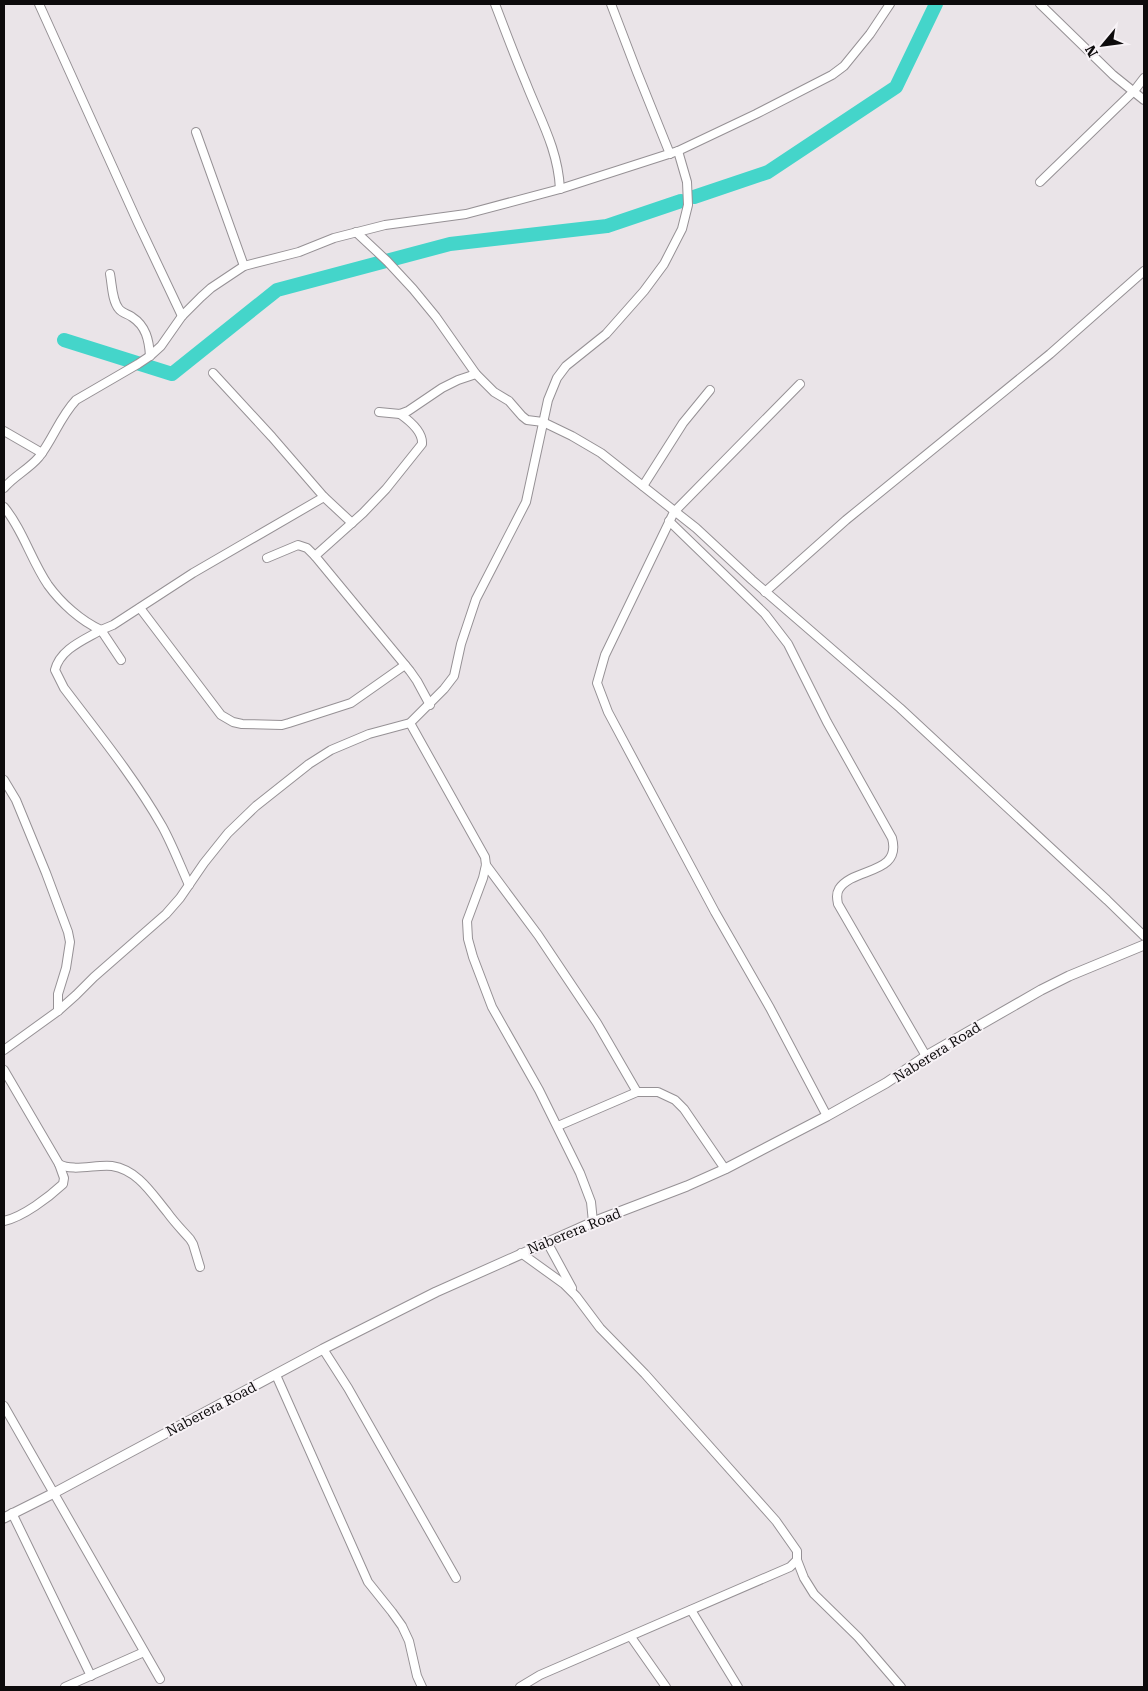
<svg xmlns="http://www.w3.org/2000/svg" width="1148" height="1691" viewBox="0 0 1148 1691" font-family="'Roboto Serif',serif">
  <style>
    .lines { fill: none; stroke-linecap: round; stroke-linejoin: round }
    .river { stroke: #44d5ca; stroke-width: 14 }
    .minor-casing { stroke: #969195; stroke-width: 10 }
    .tertiary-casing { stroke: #969195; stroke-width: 11 }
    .minor { stroke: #fff; stroke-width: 8 }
    .tertiary { stroke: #fff; stroke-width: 9 }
    .labels { text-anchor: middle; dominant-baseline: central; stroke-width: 4; stroke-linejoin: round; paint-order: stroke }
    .street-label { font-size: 14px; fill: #0d0b0c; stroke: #f7f2f6 }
  </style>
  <rect width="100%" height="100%" fill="#eae4e8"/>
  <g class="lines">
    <g class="river">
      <polyline points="694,197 768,172 896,87 936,4"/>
      <polyline points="64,340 172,374 277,290 450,244 607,226 681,201"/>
    </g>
    <defs>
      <g id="minor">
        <polyline points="39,4 138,223 182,316"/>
        <path d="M495,4C505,30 515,57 526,83C540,119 558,149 560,189"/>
        <polyline points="611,4 637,72 670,154"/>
        <polyline points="1040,4 1113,75 1144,100"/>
        <polyline points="196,132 244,266"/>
        <polyline points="1040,182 1134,91 1144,78"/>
        <polyline points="356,232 387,261 413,289 436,317 476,374 494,392 509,401 522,416 527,420 543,422 572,436 601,453 696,528 752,580 900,708 1107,900 1144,936"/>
        <path d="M110,274C112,284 112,301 119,309C122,313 128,314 132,317C146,326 149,340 150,356"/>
        <polyline points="213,373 272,437 324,497 352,523"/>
        <polyline points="800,384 674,512 605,655 597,683 608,712 715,912 770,1008 827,1116"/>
        <polyline points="379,412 400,414 408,411 442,388 458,380 476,374"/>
        <polyline points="4,431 42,453"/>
        <polyline points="643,486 683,423 710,390"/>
        <path d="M4,488C14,476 29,469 39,457C53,439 60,417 76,400L138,364L150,356L161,346L182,316L201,297L211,288L244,266L299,252L334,238L385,225L466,214L560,189L678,151L756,114L832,75L844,66L870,34L890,4"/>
        <path d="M4,507C23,530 31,560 48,585C61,603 81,621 101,630L113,625L193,573L324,497"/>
        <path d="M669,521L765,614L788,644L827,722L892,838C902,875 853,867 839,889C836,894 837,899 838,904L926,1056"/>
        <path d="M315,556L363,513L386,489L422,444C423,432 410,421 400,414"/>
        <polyline points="267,558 298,545 307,548 315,556 410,671 417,681 430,705"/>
        <polyline points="765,592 846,520 1050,354 1144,271"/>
        <polyline points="140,608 221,715 233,722 242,724 282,725 289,723 351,703 405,665"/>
        <path d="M121,660L101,630C84,640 60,649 55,670L64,688C98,733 134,777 162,826C172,844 180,865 189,885"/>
        <polyline points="410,723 485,857 486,865 483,878 467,921 468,939 473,957 492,1007 539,1090 580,1173 591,1202 593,1222"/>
        <polyline points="4,780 16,800 46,873 68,932 70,942 66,968 58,994 58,1011"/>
        <polyline points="486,865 538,935 597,1023 637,1092"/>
        <polyline points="4,1050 58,1011 76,995 94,977 166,914 180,898 204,863 228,833 256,806 309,764 331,750 369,734 410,723 444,689 454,676 461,644 476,599 526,502 548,400 557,378 566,366 606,334 644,291 664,264 682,229 688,205 687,182 678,151"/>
        <path d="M4,1070L59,1164C72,1172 97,1164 112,1166C138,1170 152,1194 167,1212C174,1222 182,1230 190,1239L193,1244L200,1267"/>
        <polyline points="558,1126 637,1092 658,1092 675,1100 684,1109 725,1169"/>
        <path d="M4,1221C23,1217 49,1197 63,1184L64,1178L59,1164"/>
        <polyline points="547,1242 572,1288"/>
        <polyline points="323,1349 348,1388 456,1578"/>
        <polyline points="276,1375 368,1582 392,1612 402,1626 409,1641 417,1676 422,1687"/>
        <polyline points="4,1406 160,1679"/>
        <polyline points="12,1513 91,1676"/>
        <polyline points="797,1560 804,1578 814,1594 858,1637 901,1687"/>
        <polyline points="691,1610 738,1687"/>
        <polyline points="631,1637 666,1687"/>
        <polyline points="65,1687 144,1652"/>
        <polyline points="520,1687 540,1675 790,1567 797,1560 797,1551 776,1521 645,1374 600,1328 576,1296 564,1284 521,1253"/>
      </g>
      <polyline id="tertiary" points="4,1518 54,1493 323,1349 436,1292 593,1222 687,1186 725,1169 827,1116 886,1083 926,1056 1041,990 1069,976 1144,945"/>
    </defs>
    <use href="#minor" class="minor-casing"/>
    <use href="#tertiary" class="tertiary-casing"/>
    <use href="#minor" class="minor"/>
    <use href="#tertiary" class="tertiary"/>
  </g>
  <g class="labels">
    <g class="street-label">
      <text transform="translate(937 1052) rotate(-32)">Naberera Road</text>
      <text transform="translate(574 1231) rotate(-22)">Naberera Road</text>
      <text transform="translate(211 1409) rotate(-28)">Naberera Road</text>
    </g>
  </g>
  <rect width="1148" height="1691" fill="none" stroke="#0d0b0c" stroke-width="10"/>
  <g transform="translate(1103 45) rotate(241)" stroke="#f7f2f6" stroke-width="4" paint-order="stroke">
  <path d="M0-4L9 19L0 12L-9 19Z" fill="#0d0b0c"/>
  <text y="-8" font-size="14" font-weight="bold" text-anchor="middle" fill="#0d0b0c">N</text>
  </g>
</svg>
